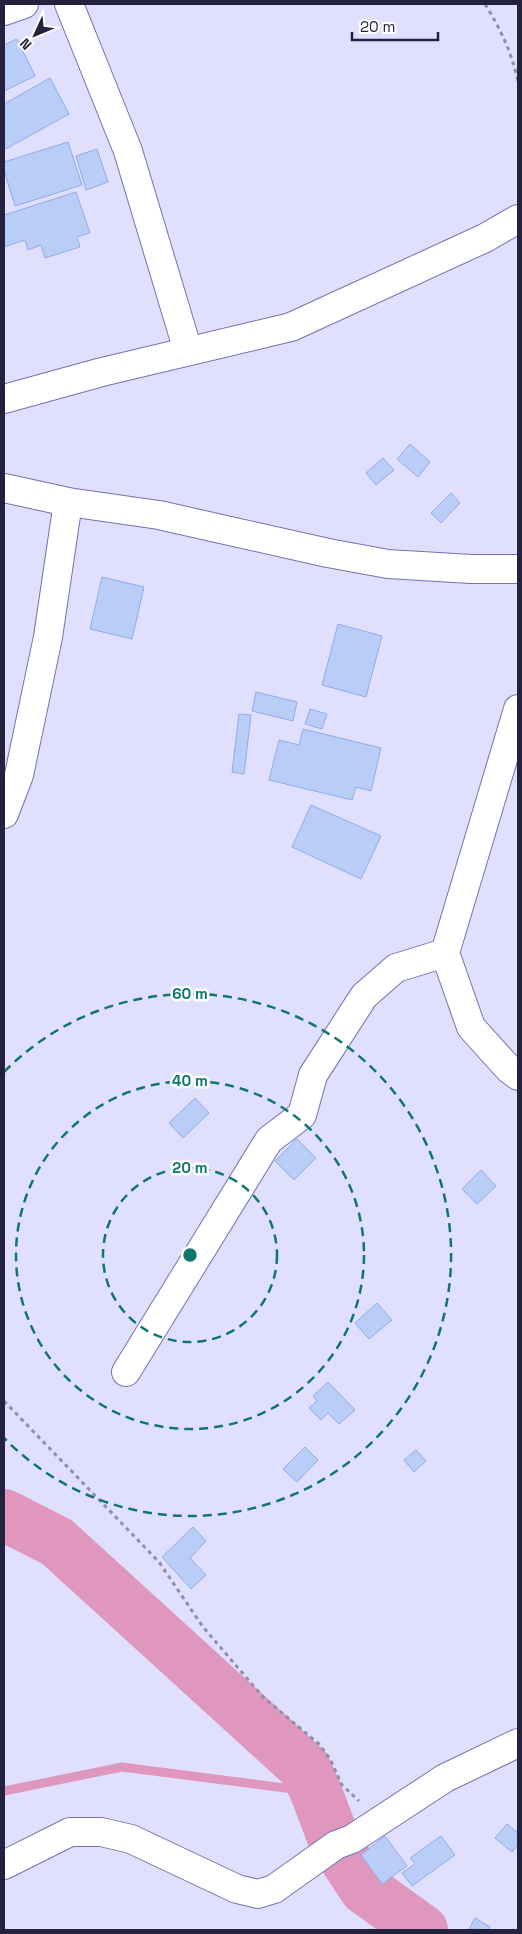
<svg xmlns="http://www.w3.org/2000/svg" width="522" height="1934" viewBox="0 0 522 1934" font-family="'Space Grotesk',sans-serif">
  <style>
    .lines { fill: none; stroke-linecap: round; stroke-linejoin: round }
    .stream { stroke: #e097be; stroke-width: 9 }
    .river { stroke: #e097be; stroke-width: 52 }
    .building { fill: #bacdf7; stroke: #8eabef }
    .minor-casing { stroke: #7570b4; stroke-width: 30 }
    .path { stroke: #8f8eab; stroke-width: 3; stroke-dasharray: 4 4; stroke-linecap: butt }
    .minor { stroke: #fff; stroke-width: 28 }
    .ring { fill: none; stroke: #0f766e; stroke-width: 2.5; stroke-dasharray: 9 6 }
    .centre { fill: #0f766e; stroke: #fff; stroke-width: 2.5 }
    .ring-label { font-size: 15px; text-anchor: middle; font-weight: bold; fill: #0f766e; stroke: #fff; stroke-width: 5; stroke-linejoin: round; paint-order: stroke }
  </style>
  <rect width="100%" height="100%" fill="#e0e0fe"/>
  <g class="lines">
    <polyline class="stream" points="4,1791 122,1767 316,1792"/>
    <polyline class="river" points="4,1515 57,1542 305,1768 316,1792 336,1845 365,1889 422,1930"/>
  </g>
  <g class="building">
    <polygon points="17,39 35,76 4,91 4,45"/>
    <polygon points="50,78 69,114 4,150 4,104"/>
    <polygon points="68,142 82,185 15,206 4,170 4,162"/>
    <polygon points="97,149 108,182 86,190 76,156"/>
    <polygon points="76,192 90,233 77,237 80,247 45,258 41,245 28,250 25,240 4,247 4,215"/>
    <polygon points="410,444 430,462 418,477 397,459"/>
    <polygon points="383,458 394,470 376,485 366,473"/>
    <polygon points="451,493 460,503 441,523 431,513"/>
    <polygon points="102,577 144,587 132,639 90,629"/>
    <polygon points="338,624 382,636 366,697 322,685"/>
    <polygon points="256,692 297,702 293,721 252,711"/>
    <polygon points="310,709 327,714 322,729 305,724"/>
    <polygon points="239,714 251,715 244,774 232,772"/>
    <polygon points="303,729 381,748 371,791 356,787 352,800 269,780 279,740 299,745"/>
    <polygon points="311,805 381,836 361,879 292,847"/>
    <polygon points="195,1098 209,1113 183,1138 169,1123"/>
    <polygon points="297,1139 316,1158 294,1180 275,1161"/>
    <polygon points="481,1170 496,1186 477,1204 462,1189"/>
    <polygon points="377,1303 392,1320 369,1339 355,1323"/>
    <polygon points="328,1382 355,1410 339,1424 328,1413 321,1420 309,1408 317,1401 313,1396"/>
    <polygon points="305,1447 318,1460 297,1482 283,1469"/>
    <polygon points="416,1450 426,1461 414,1472 404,1460"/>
    <polygon points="193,1527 206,1541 190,1558 206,1575 191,1589 162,1557"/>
    <polygon points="507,1824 518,1833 518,1845 512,1852 495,1838"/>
    <polygon points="385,1836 407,1866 382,1884 361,1855"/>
    <polygon points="441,1836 455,1855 412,1886 402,1873 415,1864 410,1858"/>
    <polygon points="475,1918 490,1927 489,1930 469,1929"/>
  </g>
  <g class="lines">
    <defs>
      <g id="minor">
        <polyline points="69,4 128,151 188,351"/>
        <polyline points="4,11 24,4"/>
        <polyline points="4,399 102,372 291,327 485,238 518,219"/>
        <polyline points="4,488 68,502 159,515 328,553 388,564 471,569 518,569"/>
        <polyline points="518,709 445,953 471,1027 509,1069 518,1076"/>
        <polyline points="4,814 19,775 48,637 68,502"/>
        <polyline points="126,1372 269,1140 302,1115 313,1075 364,996 396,968 445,953"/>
        <polyline points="4,1865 70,1832 101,1832 131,1839 237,1889 258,1894 274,1889 336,1845 352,1839 445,1778 518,1743"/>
      </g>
    </defs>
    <use href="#minor" class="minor-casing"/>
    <g class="path">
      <path d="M485,4C501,30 511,51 518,81"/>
      <polyline points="4,1401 159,1562 203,1627 263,1697 319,1744 330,1759 342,1785 359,1801"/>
    </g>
    <use href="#minor" class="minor"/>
  </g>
  <g class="ring">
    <circle cx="190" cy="1255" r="87"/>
    <circle cx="190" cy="1255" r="174"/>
    <path d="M4 1072A261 261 0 1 1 4 1438"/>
  </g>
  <circle cx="190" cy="1255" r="8" class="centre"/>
  <g class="ring-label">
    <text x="190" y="999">60 m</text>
    <text x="190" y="1086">40 m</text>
    <text x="190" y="1173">20 m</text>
  </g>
  <rect width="522" height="1934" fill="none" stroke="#23213d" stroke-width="10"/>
  <g transform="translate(35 35) rotate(226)" stroke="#ffffff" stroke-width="4" paint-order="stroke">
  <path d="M0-4L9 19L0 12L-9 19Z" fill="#23213d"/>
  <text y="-8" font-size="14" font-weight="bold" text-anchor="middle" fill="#23213d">N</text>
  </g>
  <path d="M352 32v8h86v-8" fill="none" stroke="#23213d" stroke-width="2.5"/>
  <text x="360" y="32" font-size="15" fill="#23213d" stroke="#ffffff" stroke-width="4" paint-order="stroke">20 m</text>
</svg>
